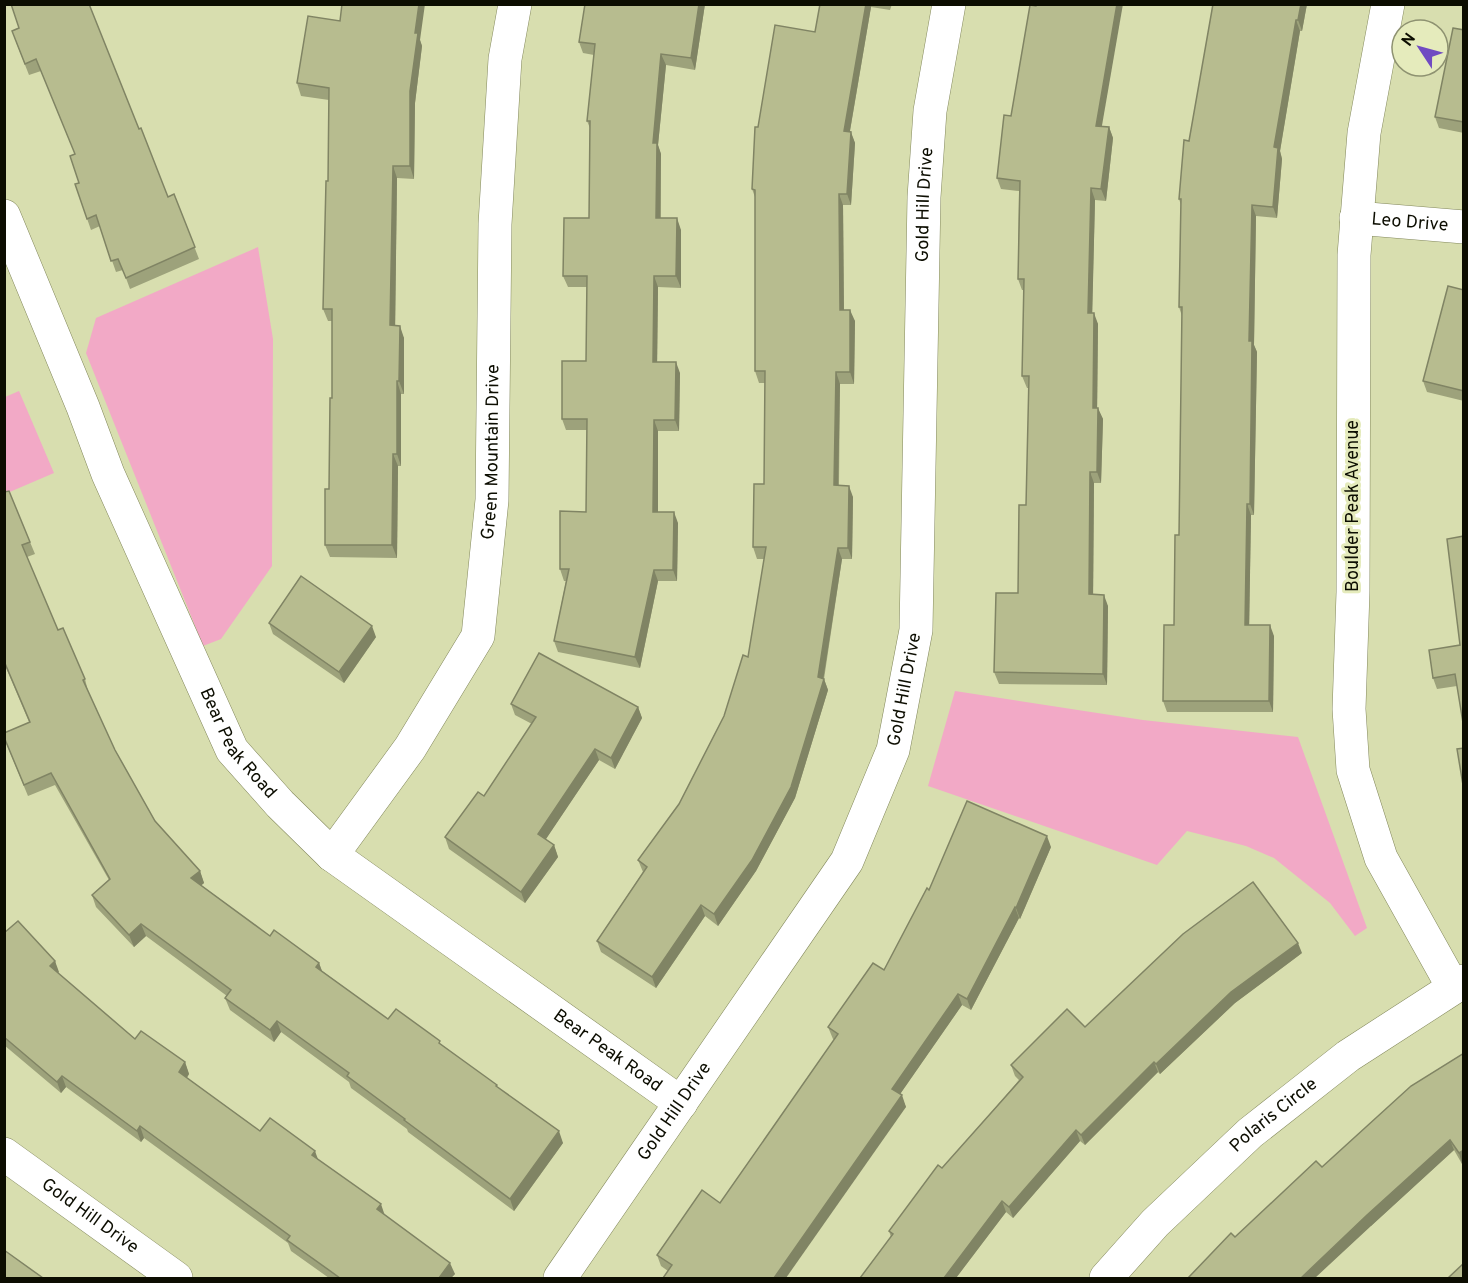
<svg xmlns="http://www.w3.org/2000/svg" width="1468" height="1283" viewBox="0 0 1468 1283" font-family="Overpass,sans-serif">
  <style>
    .green { fill: #f2a9c6 }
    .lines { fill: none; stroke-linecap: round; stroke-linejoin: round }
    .minor-casing { stroke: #83885c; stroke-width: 34 }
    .minor { stroke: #fff; stroke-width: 33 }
    .wall { fill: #9da27b }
    .shaded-wall { fill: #808464 }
    .building { fill: #b7bc8f; stroke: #808464; stroke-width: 1.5 }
    .labels { text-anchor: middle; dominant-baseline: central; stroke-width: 6; stroke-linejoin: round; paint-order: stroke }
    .street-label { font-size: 18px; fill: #0c0d01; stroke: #e5ebbc }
  </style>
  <rect width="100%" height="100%" fill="#d8deaf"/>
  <g class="green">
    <polygon points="258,247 273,339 272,566 221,639 203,646 86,353 96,318"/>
    <polygon points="19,391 54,473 5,494 5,397"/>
    <polygon points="955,691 1143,720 1298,737 1367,928 1355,936 1330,903 1274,858 1246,846 1187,831 1157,865 928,786"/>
  </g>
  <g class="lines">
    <defs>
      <g id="minor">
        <polyline points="1388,4 1364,133 1354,255 1353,592 1349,709 1353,770 1381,858 1453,987"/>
        <path id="s1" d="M4,216L83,407L108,474L232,750L280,804L332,855L681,1103"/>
        <path id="s2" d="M1356,218L1464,227"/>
        <path id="s3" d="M332,855L410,748L478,636L492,500L495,224L505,59L515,4"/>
        <path id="s4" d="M4,1154L176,1278"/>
        <path id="s5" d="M560,1278L847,861L893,750L916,630L924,197L930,111L949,4"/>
        <path id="s6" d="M1106,1278L1155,1223L1250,1133L1348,1056L1464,981"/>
      </g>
    </defs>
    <use href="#minor" class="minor-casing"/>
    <use href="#minor" class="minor"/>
  </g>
  <g class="wall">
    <polygon points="705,4 695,70 666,65 658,145 661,154 661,218 681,230 681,288 658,287 657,362 680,373 679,431 658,431 658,512 678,523 677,581 658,581 640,668 558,652 554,641 566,581 564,581 560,569 586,512 587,430 566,430 562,419 586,361 587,287 568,287 563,276 589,218 590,128 587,121 594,55 583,53 579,42"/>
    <polygon points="820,4 892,4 890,10 871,7 850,131 855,143 851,205 843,205 844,310 855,321 854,384 840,384 839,485 853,497 852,559 842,559 824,679 828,690 795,798 756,871 718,926 705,916 656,988 601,952 597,941 643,872 638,860 679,804 724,716 748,657 764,559 757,559 753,547 764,484 765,383 759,383 755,371 755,197 752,189 758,127 815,32"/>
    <polygon points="1213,4 1307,4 1302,31 1300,31 1280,151 1282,159 1277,218 1256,216 1254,345 1257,352 1254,515 1251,515 1249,625 1274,636 1273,712 1167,712 1163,701 1174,625 1179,535 1182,316 1179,307 1181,205 1179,199"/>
    <polygon points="1464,30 1464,133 1439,128 1435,117"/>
    <polygon points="420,40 422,46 415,103 414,179 397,178 395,325 404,338 404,394 401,394 401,466 398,466 397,558 330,557 325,545 329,489 332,398 332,321 328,321 323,309 328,181 329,100 301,96 297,83"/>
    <polygon points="16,42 139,129 168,197 174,194 199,259 130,289 123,270 116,272 100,226 91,230 75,184 79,183 75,154 41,71 29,75"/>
    <polygon points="1011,116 1109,127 1113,138 1106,201 1095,200 1092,313 1098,324 1097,408 1103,419 1101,483 1094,483 1093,594 1108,606 1107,685 999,684 994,672 1018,593 1026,505 1029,388 1027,388 1022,376 1024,290 1022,290 1018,279 1019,191 1001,189 997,178"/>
    <polygon points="1464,290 1464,401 1427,392 1423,381"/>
    <polygon points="4,492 30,542 35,554 27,557 58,630 85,679 88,691 115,750 155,821 200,871 204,883 201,885 270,936 319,963 322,971 388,1019 442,1045 498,1088 563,1143 514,1211 408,1132 407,1129 351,1088 349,1082 281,1032 274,1042 230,1010 225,998 227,996 146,936 134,947 96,907 92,895 109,880 55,785 28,796 4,738 29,722 4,663"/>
    <polygon points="1464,536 1464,729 1457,686 1437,689 1433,678 1460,645"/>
    <polygon points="269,623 376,637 344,683 273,634"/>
    <polygon points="511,704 638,707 642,718 615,769 599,760 545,840 554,845 558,857 525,903 449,849 445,837 484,796 532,724 515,715"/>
    <polygon points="1051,847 1020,919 1019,918 971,1010 962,1005 900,1094 906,1107 668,1271 661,1266 657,1255 720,1203 834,1040 833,1039 828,1027 884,970 929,890"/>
    <polygon points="4,933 55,961 58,973 135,1039 185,1062 189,1074 187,1078 260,1131 318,1160 455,1274 451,1278 329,1278 291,1251 288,1243 144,1138 141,1142 66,1087 61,1093 4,1045"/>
    <polygon points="1302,953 1235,1003 1160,1074 1158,1072 1085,1145 1080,1141 1013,1218 1006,1212 956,1278 860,1278 891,1237 889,1231 1019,1080 1015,1076 1011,1065 1085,1027"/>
    <polygon points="1464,1053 1464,1163 1462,1164 1454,1150 1371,1226 1235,1237"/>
  </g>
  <g class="shaded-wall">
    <polygon points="419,4 425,4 420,40 422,46 415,103 414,179 410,166 410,91 415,33"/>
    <polygon points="699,4 705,4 695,70 691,58"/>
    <polygon points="866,4 871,4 871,7 848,142 844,131"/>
    <polygon points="1117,4 1123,4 1100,137 1096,126"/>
    <polygon points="1301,4 1307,4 1302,31 1298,20"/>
    <polygon points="1296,20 1300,31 1280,151 1282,159 1277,218 1273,207 1274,147"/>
    <polygon points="661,54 666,65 658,145 661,154 660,230 656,218 653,143"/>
    <polygon points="1109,127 1113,138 1106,201 1101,189"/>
    <polygon points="851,132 855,143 851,205 847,194"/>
    <polygon points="393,166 397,178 395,338 390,325"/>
    <polygon points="1091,188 1095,200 1092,324 1088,313"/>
    <polygon points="839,194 843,205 844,321 840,310"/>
    <polygon points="1252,205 1256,216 1254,345 1257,352 1254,515 1250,504 1249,341"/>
    <polygon points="677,218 681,230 681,288 676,276"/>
    <polygon points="654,276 658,287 657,373 653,362"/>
    <polygon points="850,310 855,321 854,384 850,372"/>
    <polygon points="1094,313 1098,324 1097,419 1093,408"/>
    <polygon points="400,326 404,338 404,394 399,381"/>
    <polygon points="676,362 680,373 679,431 675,420"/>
    <polygon points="836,372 840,384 838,497 834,485"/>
    <polygon points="397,381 401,394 401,466 397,454"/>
    <polygon points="1098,408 1103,419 1101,483 1097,472"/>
    <polygon points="654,420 658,431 658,523 653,512"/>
    <polygon points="393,454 398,466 397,558 392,545"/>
    <polygon points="1090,472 1094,483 1093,606 1089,594"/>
    <polygon points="849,486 853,497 852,559 848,548"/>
    <polygon points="1247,504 1251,515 1249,636 1245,625"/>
    <polygon points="674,512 678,523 677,581 673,570"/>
    <polygon points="838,548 842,559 823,681 824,679 828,690 795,798 756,871 718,926 714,914 818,677"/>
    <polygon points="654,570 658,581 640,668 635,657"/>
    <polygon points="1104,595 1108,606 1107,685 1103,674"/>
    <polygon points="1270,625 1274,636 1273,712 1269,701"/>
    <polygon points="372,626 376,637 344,683 339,672"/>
    <polygon points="638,707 642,718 615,769 611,758"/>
    <polygon points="595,749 599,760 542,845 538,834"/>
    <polygon points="1047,836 1051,847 1020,919 1016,908"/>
    <polygon points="554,845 558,857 525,903 521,892"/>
    <polygon points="200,871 204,883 196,890 191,878"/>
    <polygon points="701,905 705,916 656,988 652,977"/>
    <polygon points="1015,907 1019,918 971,1010 967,999"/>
    <polygon points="141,924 146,936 134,947 129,935"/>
    <polygon points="1298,943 1302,953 1235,1003 1160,1074 1156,1064 1231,992"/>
    <polygon points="55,961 59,972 54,977 50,966"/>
    <polygon points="319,963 323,974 316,967"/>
    <polygon points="958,994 962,1005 896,1100 892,1089"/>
    <polygon points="277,1021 281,1032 274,1042 270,1030"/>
    <polygon points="185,1062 189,1074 183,1083 179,1072"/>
    <polygon points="1154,1062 1158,1072 1085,1145 1081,1135"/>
    <polygon points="62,1076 66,1087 61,1093 57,1082"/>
    <polygon points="902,1095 906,1107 786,1278 774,1278"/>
    <polygon points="140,1126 144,1138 141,1142 137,1131"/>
    <polygon points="1076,1130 1080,1141 1013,1218 1009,1207"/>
    <polygon points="559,1131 563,1143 514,1211 510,1199"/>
    <polygon points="1450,1140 1454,1150 1371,1226 1315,1278 1301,1278 1367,1215"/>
    <polygon points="1464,1150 1464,1163 1462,1164 1459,1153"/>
    <polygon points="315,1151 319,1162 312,1155"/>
    <polygon points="1002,1201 1006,1212 956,1278 944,1278"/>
    <polygon points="381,1204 385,1216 377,1209"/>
    <polygon points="450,1263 455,1274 451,1278 439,1278"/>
  </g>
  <g class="building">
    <polygon points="11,4 89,4 139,129 141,128 168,197 174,194 195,247 126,278 118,259 111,261 96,215 87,219 75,184 79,183 70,156 75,154 36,59 25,64 12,31 19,28"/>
    <polygon points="342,4 419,4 415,33 418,33 410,91 410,166 393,166 390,325 400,326 399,381 397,381 397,454 393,454 392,545 325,545 325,489 329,489 330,398 332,398 332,309 323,309 326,181 328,181 329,88 297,83 308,16 340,21"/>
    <polygon points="585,4 699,4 691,58 661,54 653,143 657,143 656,218 677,218 676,276 654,276 653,362 676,362 675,420 654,420 653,512 674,512 673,570 654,570 635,657 554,641 569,569 560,569 560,511 586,512 587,419 562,419 562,361 586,361 587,276 563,276 564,218 589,218 590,121 587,121 595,44 579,42"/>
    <polygon points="820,4 866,4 844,131 851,132 847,194 839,194 840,310 850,310 850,372 836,372 834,485 849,486 848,548 838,548 818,677 824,679 791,787 752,860 714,914 701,905 652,977 597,941 647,867 638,860 679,804 724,716 743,655 748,657 766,547 753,547 754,484 764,484 765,371 755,371 755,190 752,189 755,127 758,127 775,25 815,32"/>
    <polygon points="1037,4 1117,4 1096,126 1109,127 1101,189 1091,188 1088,313 1094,313 1093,408 1098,408 1097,472 1090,472 1089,594 1104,595 1103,674 994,672 996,593 1018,593 1019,505 1026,505 1029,376 1022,376 1024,279 1018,279 1020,181 997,178 1004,115 1011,116 1030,5 1036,6"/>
    <polygon points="1213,4 1301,4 1298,20 1296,20 1274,147 1278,148 1273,207 1252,205 1249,341 1252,341 1250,504 1247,504 1245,625 1270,625 1269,701 1163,701 1164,625 1174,625 1175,535 1179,535 1182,307 1179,307 1181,199 1179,199 1184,140 1189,141"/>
    <polygon points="1453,28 1464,30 1464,122 1435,117"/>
    <polygon points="1448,286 1464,290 1464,391 1423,381"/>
    <polygon points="9,491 30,542 22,545 58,630 63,628 85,679 83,680 115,750 155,821 200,871 191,878 270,936 274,930 319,963 316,967 388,1019 396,1009 440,1041 439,1043 497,1085 496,1086 559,1131 510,1199 404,1120 405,1119 347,1076 349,1073 277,1021 270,1030 225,998 231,990 141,924 129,935 92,895 110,879 51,773 24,785 4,737 4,733 30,722 4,661 4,492"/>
    <polygon points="1464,536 1464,729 1455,674 1433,678 1429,650 1460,645 1447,539"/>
    <polygon points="301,576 372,626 339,672 269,623"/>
    <polygon points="539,653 638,707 611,758 595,749 538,834 554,845 521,892 445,837 478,792 484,796 536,717 511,704"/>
    <polygon points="1464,748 1464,791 1457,749"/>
    <polygon points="967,801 1047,836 1016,908 1015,907 967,999 958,994 892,1089 902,1095 774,1278 663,1278 672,1265 657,1255 702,1190 720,1203 838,1034 828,1027 873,963 884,970 927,888 929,890"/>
    <polygon points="1253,882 1298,943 1231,992 1156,1064 1154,1062 1081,1135 1076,1130 1009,1207 1002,1201 944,1278 860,1278 893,1234 889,1231 938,1165 942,1168 1023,1077 1011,1065 1067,1009 1085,1027 1183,934"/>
    <polygon points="18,921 55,961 50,966 135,1039 141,1031 185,1062 179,1072 260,1131 270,1118 315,1151 312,1155 381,1204 377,1209 450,1263 439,1278 340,1278 287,1240 290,1236 140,1126 137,1131 62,1076 57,1082 4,1037 4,933"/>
    <polygon points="1464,1053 1464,1150 1459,1153 1450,1140 1367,1215 1301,1278 1188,1278 1231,1233 1235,1237 1316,1161 1322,1167 1411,1086"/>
    <polygon points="4,1250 43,1278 4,1278"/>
    <polygon points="1464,1263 1464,1278 1448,1278"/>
  </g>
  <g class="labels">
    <g class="street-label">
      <text stroke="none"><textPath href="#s5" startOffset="1174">Gold Hill Drive</textPath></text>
      <text stroke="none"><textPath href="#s2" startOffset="54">Leo Drive</textPath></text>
      <text stroke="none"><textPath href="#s3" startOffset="448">Green Mountain Drive</textPath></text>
      <text transform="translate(1353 506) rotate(-90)">Boulder Peak Avenue</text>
      <text stroke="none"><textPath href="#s5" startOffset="688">Gold Hill Drive</textPath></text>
      <text stroke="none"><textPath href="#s1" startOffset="578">Bear Peak Road</textPath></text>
      <text stroke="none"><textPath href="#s1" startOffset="1064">Bear Peak Road</textPath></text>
      <text stroke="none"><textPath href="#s5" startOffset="202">Gold Hill Drive</textPath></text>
      <text stroke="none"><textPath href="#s6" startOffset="234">Polaris Circle</textPath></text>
      <text stroke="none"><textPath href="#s4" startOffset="106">Gold Hill Drive</textPath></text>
    </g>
  </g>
  <rect width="1468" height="1283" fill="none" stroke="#0c0d01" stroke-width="12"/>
  <g transform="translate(1420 48) rotate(306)"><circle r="28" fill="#e5ebbc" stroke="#8e9271" stroke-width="1.5"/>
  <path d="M0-4.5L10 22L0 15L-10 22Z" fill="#704ac2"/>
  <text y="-9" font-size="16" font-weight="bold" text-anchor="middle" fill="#0c0d01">N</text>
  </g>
</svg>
